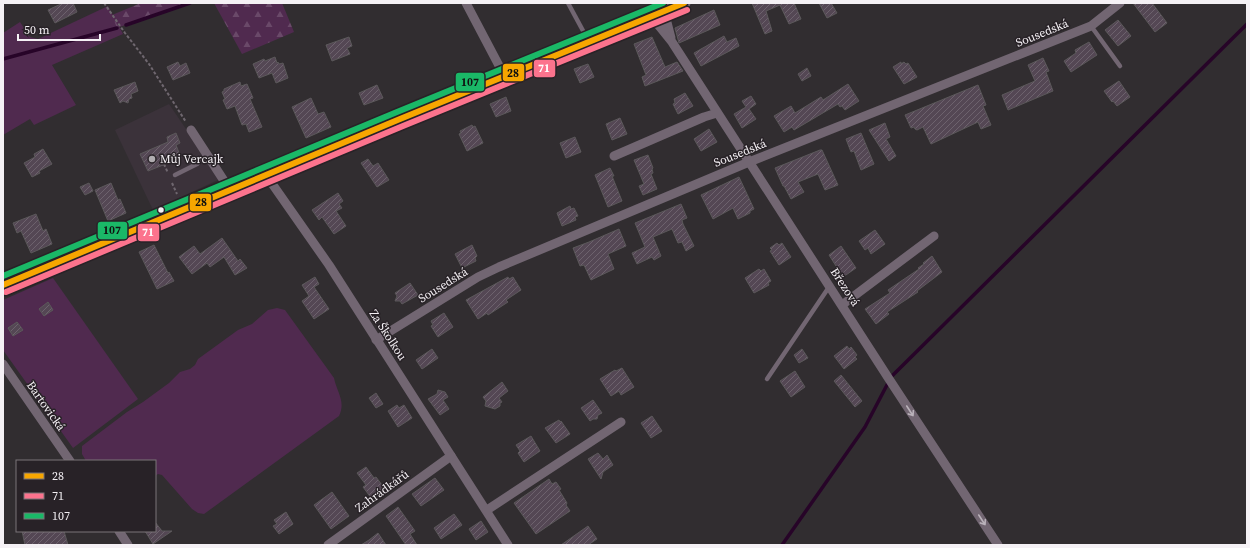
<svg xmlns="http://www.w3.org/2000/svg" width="1250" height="548" viewBox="0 0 1250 548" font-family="'Source Serif 4',serif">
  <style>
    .built { fill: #3b323a }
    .grass { fill: #502a4f }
    .forest { fill: url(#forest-firs) }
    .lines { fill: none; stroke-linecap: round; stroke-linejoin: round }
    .stream { stroke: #270428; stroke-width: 3.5 }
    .building { fill: url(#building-hatch); stroke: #5b585a }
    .path { stroke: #6f676f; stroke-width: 2; stroke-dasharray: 3 2; stroke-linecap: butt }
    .service { stroke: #726672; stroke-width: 4.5 }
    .minor { stroke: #726672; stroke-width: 9 }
    .secondary { stroke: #766876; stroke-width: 13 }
    .bus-1-casing { stroke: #282227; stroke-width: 9 }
    .bus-2-casing { stroke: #282227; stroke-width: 9 }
    .bus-3-casing { stroke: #282227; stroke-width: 9 }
    .bus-1 { stroke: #f7a600; stroke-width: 6 }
    .bus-2 { stroke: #fc738d; stroke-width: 6 }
    .bus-3 { stroke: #1ab867; stroke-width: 6 }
    .oneway { stroke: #bab2ba }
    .poi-dot { fill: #b0acb0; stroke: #282227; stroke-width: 1.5 }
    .bus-dot { fill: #f5f1f5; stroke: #282227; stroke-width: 1.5 }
    .labels { text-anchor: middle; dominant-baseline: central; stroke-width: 3; stroke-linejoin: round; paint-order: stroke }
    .street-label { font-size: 12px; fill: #f5f1f5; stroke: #282227 }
    .poi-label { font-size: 12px; fill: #f5f1f5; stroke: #282227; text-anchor: start }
    .line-badge { stroke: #282227; stroke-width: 1.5 }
    .badge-label { font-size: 11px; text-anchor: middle; font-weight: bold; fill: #fff }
    .pale-badge-label { font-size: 11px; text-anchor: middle; font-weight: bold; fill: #111 }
  </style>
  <defs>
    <pattern id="forest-firs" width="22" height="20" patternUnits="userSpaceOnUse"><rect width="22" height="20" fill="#502a4f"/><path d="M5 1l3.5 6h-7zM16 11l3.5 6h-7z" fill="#6a4969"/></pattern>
    <pattern id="building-hatch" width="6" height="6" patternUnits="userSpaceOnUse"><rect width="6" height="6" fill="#544754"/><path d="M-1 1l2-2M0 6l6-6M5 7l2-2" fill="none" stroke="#6d626d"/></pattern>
  </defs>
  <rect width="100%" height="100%" fill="#312d30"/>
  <polygon class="built" points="169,104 220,179 153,210 115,130"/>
  <g class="grass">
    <polygon points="108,6 123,34 52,65 76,105 34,125 30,119 3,135 3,33 20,22 30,37 38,39"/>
    <polygon points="53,278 138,399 73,448 3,350 3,300"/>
    <path d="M277,308L285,310L334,378C337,393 346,401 339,416L204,514L198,513L192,509L162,475L158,474L155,476V461H86L82,454V446L127,412L143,402L169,383L180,372L190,369L195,365L198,359L238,330L252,324L268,310Z"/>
  </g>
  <g class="forest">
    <polygon points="141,3 186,3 117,28 112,15"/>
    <polygon points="214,3 282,3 294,32 242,54"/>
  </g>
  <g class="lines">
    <g class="stream">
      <polyline points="126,25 190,3"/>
      <polyline points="3,59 117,28"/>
      <polyline points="892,376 1247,24"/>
      <polyline points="782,545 865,427 888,383"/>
    </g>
  </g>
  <g class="building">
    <polygon points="63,3 73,3 77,12 55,23 48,10"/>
    <polygon points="752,3 794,3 801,19 789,24 780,5 766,11 772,31 765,34"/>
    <polygon points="819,3 831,3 837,13 827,18"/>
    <polygon points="1133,3 1152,3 1167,23 1155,32"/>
    <polygon points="714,10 720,25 679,43 675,28"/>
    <polygon points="1118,20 1131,36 1118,46 1105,30"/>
    <polygon points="724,36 727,42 736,38 739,46 701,66 694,53"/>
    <polygon points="349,37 352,46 347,48 350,54 332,61 326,45"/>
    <polygon points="652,37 665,67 677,62 683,71 645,86 642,77 646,75 634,44"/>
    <polygon points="1089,42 1097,55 1071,72 1064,61 1076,53 1075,50"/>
    <polygon points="275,57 277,63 278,62 279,64 283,63 288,78 276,83 272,73 259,78 253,64 264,59 265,61"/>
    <polygon points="1043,58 1049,71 1046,72 1053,91 1008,110 1002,95 1035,81 1028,65"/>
    <polygon points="178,62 180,66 186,63 190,73 173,80 167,67"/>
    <polygon points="901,62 901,64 904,62 906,64 908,63 917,77 904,84 893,67"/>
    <polygon points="588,64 594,77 580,83 574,69"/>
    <polygon points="807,68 811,76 802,81 798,74"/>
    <polygon points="1119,81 1130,97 1117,106 1113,101 1112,102 1104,91"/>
    <polygon points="135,82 138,91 131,94 132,98 129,99 128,103 123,101 120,103 114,90"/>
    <polygon points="240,82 241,86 247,84 253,98 250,99 262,127 249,132 246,124 242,125 235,106 227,109 223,100 225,99 222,92 224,91 224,89"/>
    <polygon points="848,84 859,101 845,110 842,106 840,107 838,104 794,130 792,127 784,132 774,116 791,106 795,113 821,97 823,100"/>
    <polygon points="377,85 383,98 364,105 359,93"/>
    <polygon points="978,85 986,105 983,106 991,125 981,129 978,122 931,144 923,127 917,130 915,129 914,127 911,128 905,115"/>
    <polygon points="685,93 693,106 678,114 673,104 675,103 674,99"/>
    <polygon points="751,96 756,104 749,109 756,119 742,128 734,114 746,107 742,101"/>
    <polygon points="506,97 511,111 496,117 490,104"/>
    <polygon points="311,98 318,114 324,112 331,127 306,138 292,107"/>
    <polygon points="620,118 627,134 612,140 606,124"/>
    <polygon points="885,123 890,137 886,139 896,156 889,161 869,130"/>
    <polygon points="472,125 473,127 475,126 483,143 467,151 459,134 461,133 460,131"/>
    <polygon points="709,129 717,142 701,151 694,139"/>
    <polygon points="176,133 180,143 176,145 181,158 148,171 140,154 168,142 167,137"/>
    <polygon points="861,133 874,164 861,170 854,151 851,152 846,139"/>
    <polygon points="575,137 581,152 566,158 560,143"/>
    <polygon points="43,149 52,164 39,171 40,173 32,177 24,163 35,157 34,154"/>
    <polygon points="820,150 822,150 838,185 825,190 818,174 798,182 804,192 791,199 784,186 783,186 775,168"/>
    <polygon points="648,155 653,168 652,169 653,173 651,174 657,189 643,195 639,186 644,184 634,160"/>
    <polygon points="368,159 373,166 378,163 389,180 377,187 361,163"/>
    <polygon points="610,168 614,176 612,176 622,201 608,207 595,175"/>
    <polygon points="739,177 754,209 750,211 750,213 738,219 733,208 713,219 701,195"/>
    <polygon points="89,183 93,191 85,195 80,187"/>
    <polygon points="111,183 118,200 120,199 126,213 108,221 95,190"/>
    <polygon points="338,193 343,201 339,204 342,208 336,211 346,226 334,234 322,217 319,220 312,210"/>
    <polygon points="681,204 687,218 682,220 683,224 694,246 686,251 682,242 678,243 672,229 653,237 661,256 654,260 652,257 637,264 632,253 645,247 635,223"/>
    <polygon points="570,206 571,209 574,208 578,216 575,217 576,220 562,226 557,213"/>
    <polygon points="36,214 43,231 46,229 52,244 31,253 21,231 17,233 13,223"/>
    <polygon points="619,229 626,246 608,254 614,269 591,280 584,265 580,266 573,248 589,242"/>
    <polygon points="875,230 885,244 871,254 868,248 865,250 859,241"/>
    <polygon points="222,238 238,261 240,259 247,268 235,275 224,257 210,267 207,263 192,274 179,257 194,246 200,254"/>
    <polygon points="777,243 779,245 782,243 791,257 779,265 770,251 772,250 770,248"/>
    <polygon points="154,245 168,273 169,272 174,281 157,289 139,252"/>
    <polygon points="472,245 477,256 475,258 476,261 462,268 455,254"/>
    <polygon points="841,246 856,268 843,277 829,255"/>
    <polygon points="932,256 942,272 917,291 918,292 887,312 889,314 876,324 865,309 890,293 888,290 919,269 918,268 924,264 923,263"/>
    <polygon points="759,269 761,271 764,269 771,281 768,283 769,285 754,293 745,278"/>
    <polygon points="315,277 319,284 314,287 329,309 314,319 302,301 309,296 302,285"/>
    <polygon points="508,277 509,279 513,277 521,290 506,300 508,302 488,315 487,313 478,319 466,300"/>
    <polygon points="410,283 418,295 402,304 400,301 395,301 397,296 395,293"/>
    <polygon points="48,302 53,310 44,316 39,309"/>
    <polygon points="444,313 453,327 438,337 431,326 433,325 431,321"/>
    <polygon points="17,322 23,330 13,336 8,328"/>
    <polygon points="847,346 849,349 851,347 857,355 855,357 857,359 844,369 834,356"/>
    <polygon points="432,349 438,358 422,369 416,360"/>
    <polygon points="802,349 808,358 799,363 794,355"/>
    <polygon points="622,368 634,387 621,395 619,391 611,396 600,379 615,370 616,371"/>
    <polygon points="795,371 805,387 791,397 780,381"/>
    <polygon points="841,375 862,401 855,407 834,381"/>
    <polygon points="502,382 508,391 499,398 502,402 500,403 500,406 495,409 485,406 486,401 483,397"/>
    <polygon points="438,390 445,392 448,397 443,400 449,409 440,415 428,399 437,394"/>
    <polygon points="376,393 383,404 376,408 369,398"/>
    <polygon points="593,400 602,413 598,415 597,419 593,419 590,421 581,408"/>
    <polygon points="397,405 399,408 404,405 412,418 398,427 388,411"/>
    <polygon points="652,416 662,431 651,438 641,423"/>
    <polygon points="559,420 560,422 561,421 570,434 556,443 545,428"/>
    <polygon points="531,436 540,451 524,462 518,453 520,451 516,445"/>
    <polygon points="598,453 603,459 607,455 613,465 603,472 601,479 588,459"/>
    <polygon points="366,467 374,478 376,477 385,489 372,499 363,487 366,485 357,473"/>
    <polygon points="435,478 444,490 421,506 412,494"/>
    <polygon points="549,479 552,484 556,482 561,489 559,490 567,503 566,505 570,511 536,534 514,503"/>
    <polygon points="332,492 349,516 331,529 314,505"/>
    <polygon points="398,507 415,531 410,534 417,545 406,545 386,516"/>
    <polygon points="286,512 293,524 279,534 273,526 277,524 274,520"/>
    <polygon points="454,514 462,525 441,539 434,528"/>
    <polygon points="481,521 488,532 476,540 469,529"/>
    <polygon points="155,522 162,531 172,531 153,544 145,531 155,531"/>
    <polygon points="588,526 597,539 588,545 561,545"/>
    <polygon points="22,531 64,531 68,545 25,545"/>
    <polygon points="378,533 386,545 361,545 369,540"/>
  </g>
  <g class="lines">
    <g class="path">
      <polyline points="104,3 125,33 149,64 186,122"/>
      <polyline points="164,164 168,173"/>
      <polyline points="172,183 177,194"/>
    </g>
    <g class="service">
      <polyline points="568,3 588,40"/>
      <polyline points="1091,26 1120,66"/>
      <polyline points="175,175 197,164 207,155"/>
      <polyline points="767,379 829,287"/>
    </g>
    <g class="minor">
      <polyline points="466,3 505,77"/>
      <polyline points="664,11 671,38"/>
      <polyline points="651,16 672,42 889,379 998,545"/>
      <polyline points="191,130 230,190"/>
      <polyline points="614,156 704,117 717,113"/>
      <polyline points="266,175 329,265 508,545"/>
      <polyline points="842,305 934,236"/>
      <polyline points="376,340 478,277 499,267 749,162 1091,26 1120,3"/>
      <polyline points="3,364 70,461"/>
      <polyline points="487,510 621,422"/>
      <polyline points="119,531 128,545"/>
      <polyline points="328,545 451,456"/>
    </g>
    <polyline class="secondary" points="3,285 400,119 684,3"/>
    <defs>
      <polyline id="bus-1" points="3,285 400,119 684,3"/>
      <polyline id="bus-2" points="6,292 403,126 687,10"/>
      <polyline id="bus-3" points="3,276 397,112 663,3"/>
    </defs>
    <use href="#bus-1" class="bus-1-casing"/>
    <use href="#bus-2" class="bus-2-casing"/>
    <use href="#bus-3" class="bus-3-casing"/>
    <use href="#bus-1" class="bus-1"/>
    <use href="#bus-2" class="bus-2"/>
    <use href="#bus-3" class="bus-3"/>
  </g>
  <defs><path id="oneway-shaft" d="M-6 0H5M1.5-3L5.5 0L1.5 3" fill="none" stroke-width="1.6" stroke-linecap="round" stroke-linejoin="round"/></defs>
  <g class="oneway">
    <use href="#oneway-shaft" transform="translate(910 411) rotate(57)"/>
    <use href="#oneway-shaft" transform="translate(982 520) rotate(57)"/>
  </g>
  <circle class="poi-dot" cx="152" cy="159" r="4"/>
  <circle class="bus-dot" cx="161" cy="210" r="3.5"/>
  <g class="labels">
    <g class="street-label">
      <text transform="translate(1042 33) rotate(-22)">Sousedská</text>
      <text transform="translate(740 153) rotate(-22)">Sousedská</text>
      <text transform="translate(443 285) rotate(-32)">Sousedská</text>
      <text transform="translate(845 287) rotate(57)">Březová</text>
      <text transform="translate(388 335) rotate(57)">Za Školkou</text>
      <text transform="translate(46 406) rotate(55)">Bartovická</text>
      <text transform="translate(382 491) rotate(-36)">Zahrádkářů</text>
    </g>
    <g class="poi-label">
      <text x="160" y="159">Můj Vercajk</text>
    </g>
  </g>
  <g class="line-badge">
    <rect x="533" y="59" width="23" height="19" rx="4" fill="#fc738d"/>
    <rect x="502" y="63" width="23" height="19" rx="4" fill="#f7a600"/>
    <rect x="455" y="72" width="30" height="20" rx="4" fill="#1ab867"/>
    <rect x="189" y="193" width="23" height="19" rx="4" fill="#f7a600"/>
    <rect x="97" y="221" width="31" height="19" rx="4" fill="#1ab867"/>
    <rect x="137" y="223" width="23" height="19" rx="4" fill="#fc738d"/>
  </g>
  <g class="badge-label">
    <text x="544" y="72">71</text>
    <text x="148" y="236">71</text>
  </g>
  <g class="pale-badge-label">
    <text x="513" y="77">28</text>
    <text x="470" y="86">107</text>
    <text x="201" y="206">28</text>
    <text x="112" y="234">107</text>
  </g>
  <rect width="1250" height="548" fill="none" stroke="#f5f1f5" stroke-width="8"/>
  <rect x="16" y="460" width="140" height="72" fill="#282227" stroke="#7a7579"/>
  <rect x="24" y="473" width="20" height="6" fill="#f7a600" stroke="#7a7579"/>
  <text x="52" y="480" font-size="12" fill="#f5f1f5">28</text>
  <rect x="24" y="493" width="20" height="6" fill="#fc738d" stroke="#7a7579"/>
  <text x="52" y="500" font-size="12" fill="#f5f1f5">71</text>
  <rect x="24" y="513" width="20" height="6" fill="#1ab867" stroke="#7a7579"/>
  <text x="52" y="520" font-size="12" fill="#f5f1f5">107</text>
  <path d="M18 34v6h82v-6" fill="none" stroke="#f5f1f5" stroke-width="2"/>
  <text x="24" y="34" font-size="12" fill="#f5f1f5" stroke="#282227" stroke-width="3" paint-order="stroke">50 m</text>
</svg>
